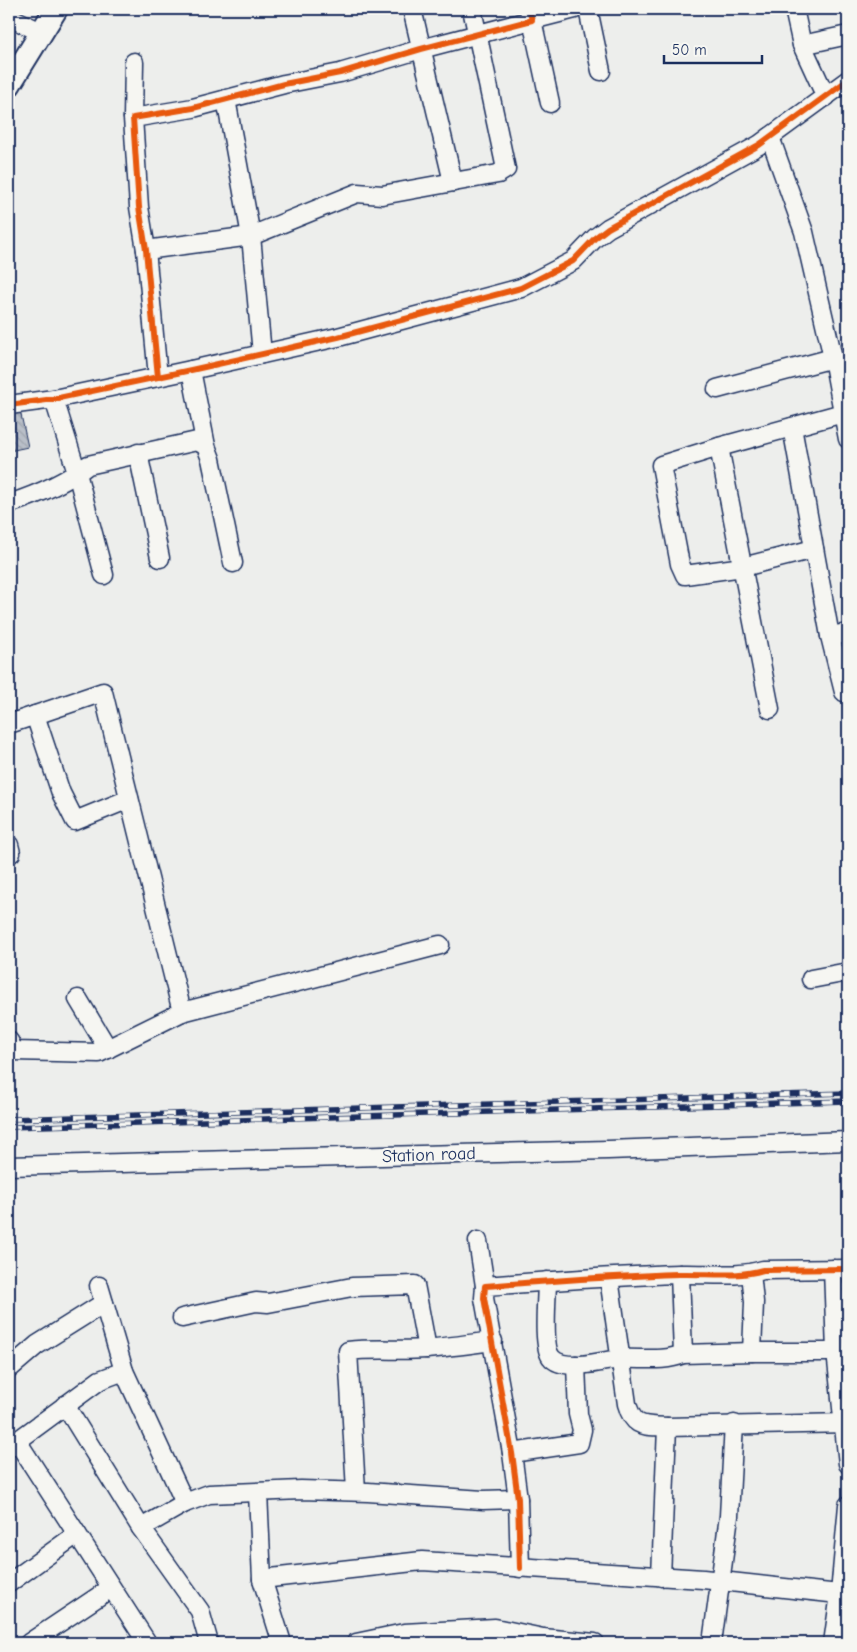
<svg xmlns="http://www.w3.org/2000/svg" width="857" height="1652" viewBox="0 0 857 1652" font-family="'Comic Neue',sans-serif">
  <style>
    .building { fill: url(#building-back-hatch); stroke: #1b2f5e }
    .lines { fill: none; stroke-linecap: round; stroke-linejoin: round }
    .minor-casing { stroke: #1b2f5e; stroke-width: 21 }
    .major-casing { stroke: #1b2f5e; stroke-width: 26 }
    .minor { stroke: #f6f6f2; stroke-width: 18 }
    .major { stroke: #f6f6f2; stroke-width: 22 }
    .rail-casing { stroke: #1b2f5e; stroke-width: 5.5 }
    .rail { stroke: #f6f6f2; stroke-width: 4; stroke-dasharray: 11; stroke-linecap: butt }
    .cycleway-casing { stroke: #f6f6f2; stroke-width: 9 }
    .cycleway { stroke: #e8590c; stroke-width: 6 }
    .labels { text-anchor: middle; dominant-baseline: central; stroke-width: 4; stroke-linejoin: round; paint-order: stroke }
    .street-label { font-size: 18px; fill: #1b2f5e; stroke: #f6f6f2 }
  </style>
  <defs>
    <pattern id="building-back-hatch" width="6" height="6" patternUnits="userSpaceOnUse" patternTransform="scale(1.25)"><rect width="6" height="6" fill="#b9bfc8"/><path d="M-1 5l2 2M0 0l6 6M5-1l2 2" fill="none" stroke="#9ea4ae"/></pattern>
  </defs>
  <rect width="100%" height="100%" fill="#edeeec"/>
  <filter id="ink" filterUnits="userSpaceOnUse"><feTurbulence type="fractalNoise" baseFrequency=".02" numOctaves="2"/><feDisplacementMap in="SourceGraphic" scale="10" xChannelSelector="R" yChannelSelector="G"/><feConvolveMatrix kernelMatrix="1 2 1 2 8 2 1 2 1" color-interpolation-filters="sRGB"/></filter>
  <g filter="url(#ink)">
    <polygon class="building" points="20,410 28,447 9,451 9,412"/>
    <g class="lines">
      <defs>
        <g id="minor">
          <polyline points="412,9 453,182"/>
          <polyline points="588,9 601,71"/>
          <polyline points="794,9 802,45 826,97"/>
          <polyline points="9,17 41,32"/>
          <polyline points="802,45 848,35"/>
          <polyline points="226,99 251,236 262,354"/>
          <polyline points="550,103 532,20 575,9"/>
          <polyline points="133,118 134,62"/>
          <polyline points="770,137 804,232 833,358 848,439"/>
          <polyline points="146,250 251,236 357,193 382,195 498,174 506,169 472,9"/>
          <polyline points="191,370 206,446"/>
          <polyline points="158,377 146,250 139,207 133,118 193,108 284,84 340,73 421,49 532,20 529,9"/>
          <polyline points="717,389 833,358"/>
          <polyline points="54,399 77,473 104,575"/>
          <polyline points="9,405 54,399 191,370 338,337 521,288 573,261 595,238 608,228 759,145 848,80"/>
          <polyline points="792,427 830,636 844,692 848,691"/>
          <polyline points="719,447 770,709"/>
          <polyline points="138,453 160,558"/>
          <path d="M9,504C36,495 65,483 88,465L197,441L206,446L211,459L233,563"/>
          <polyline points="814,549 743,567 685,575 680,564 661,465 719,447 843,413"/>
          <polyline points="830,636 848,633"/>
          <polyline points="35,715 61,793 75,821 129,799"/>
          <polyline points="9,724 103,692 182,1012"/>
          <polyline points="9,845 11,853 9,854"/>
          <polyline points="811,979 848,972"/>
          <polyline points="78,999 108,1049"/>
          <polyline points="9,1041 14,1051 99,1053 182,1012 440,945"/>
          <polyline points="9,1166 608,1150 848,1141"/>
          <polyline points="478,1241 485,1286"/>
          <polyline points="833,1269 836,1352 848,1464"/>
          <polyline points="751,1273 754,1302 752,1352"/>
          <polyline points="680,1274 683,1354"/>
          <path d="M609,1278L627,1404C634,1429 644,1425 667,1427L848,1423"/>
          <path d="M547,1281C547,1297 542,1346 551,1357C556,1364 567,1365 576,1365C591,1365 606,1360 622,1359C642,1358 664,1362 683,1354L752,1352H836"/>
          <polyline points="99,1286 124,1371 185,1503"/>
          <polyline points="182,1318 256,1302 268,1303 352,1287 415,1285 427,1349"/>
          <polyline points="9,1369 37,1345 104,1303"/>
          <polyline points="65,1405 141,1528 200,1611 209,1643"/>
          <polyline points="17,1441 146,1641 143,1643"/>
          <polyline points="9,1447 100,1380 124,1371"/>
          <polyline points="512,1453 579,1443 582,1430 578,1414 576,1365"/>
          <path d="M356,1491L348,1351C374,1348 400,1351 426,1349C448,1347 470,1344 493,1341"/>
          <polyline points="258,1493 262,1579 282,1643"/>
          <polyline points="141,1528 185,1503 209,1494 301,1490 368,1492 483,1500 518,1499"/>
          <path d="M520,1568L518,1499L512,1453L484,1298L485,1286C549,1281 614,1276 679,1274C707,1273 736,1278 763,1270L848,1269"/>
          <polyline points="661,1577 667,1427"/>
          <polyline points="262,1579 422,1561 703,1579 848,1595"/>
          <polyline points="9,1583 77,1534"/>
          <polyline points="29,1643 111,1588"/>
          <polyline points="356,1643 404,1633 495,1628 543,1638 595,1643"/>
          <polyline points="712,1643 729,1516 734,1424"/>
          <polyline points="833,1643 840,1594 848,1505"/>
        </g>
        <polyline id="major" points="9,85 56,9"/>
      </defs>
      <use href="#minor" class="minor-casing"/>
      <use href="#major" class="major-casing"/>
      <use href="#minor" class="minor"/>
      <use href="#major" class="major"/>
      <defs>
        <g id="rail">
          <polyline points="9,1119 848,1093"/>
          <polyline points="9,1127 848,1101"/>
        </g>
      </defs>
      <use href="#rail" class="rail-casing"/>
      <use href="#rail" class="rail"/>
      <defs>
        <g id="cycleway">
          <polyline points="158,377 146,250 139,207 133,118 193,108 284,84 340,73 421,49 532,20 529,9"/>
          <polyline points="9,405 54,399 191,370 338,337 521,288 573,261 595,238 608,228 759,145 848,80"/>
          <path d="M520,1568L518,1499L512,1453L484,1298L485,1286C549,1281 614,1276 679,1274C707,1273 736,1278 763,1270L848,1269"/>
        </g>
      </defs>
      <use href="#cycleway" class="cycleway-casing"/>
      <use href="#cycleway" class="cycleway"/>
    </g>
  </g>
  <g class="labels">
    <g class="street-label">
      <text transform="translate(429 1155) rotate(-2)">Station road</text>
    </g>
  </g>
  <rect width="857" height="1652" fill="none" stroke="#f6f6f2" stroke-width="30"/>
  <rect x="15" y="15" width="827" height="1622" fill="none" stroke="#1b2f5e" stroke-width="2" filter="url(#ink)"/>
  <path d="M664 55v8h98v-8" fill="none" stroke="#1b2f5e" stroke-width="2.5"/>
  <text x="672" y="55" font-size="15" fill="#1b2f5e" stroke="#f6f6f2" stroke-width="4" paint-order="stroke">50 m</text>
</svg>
